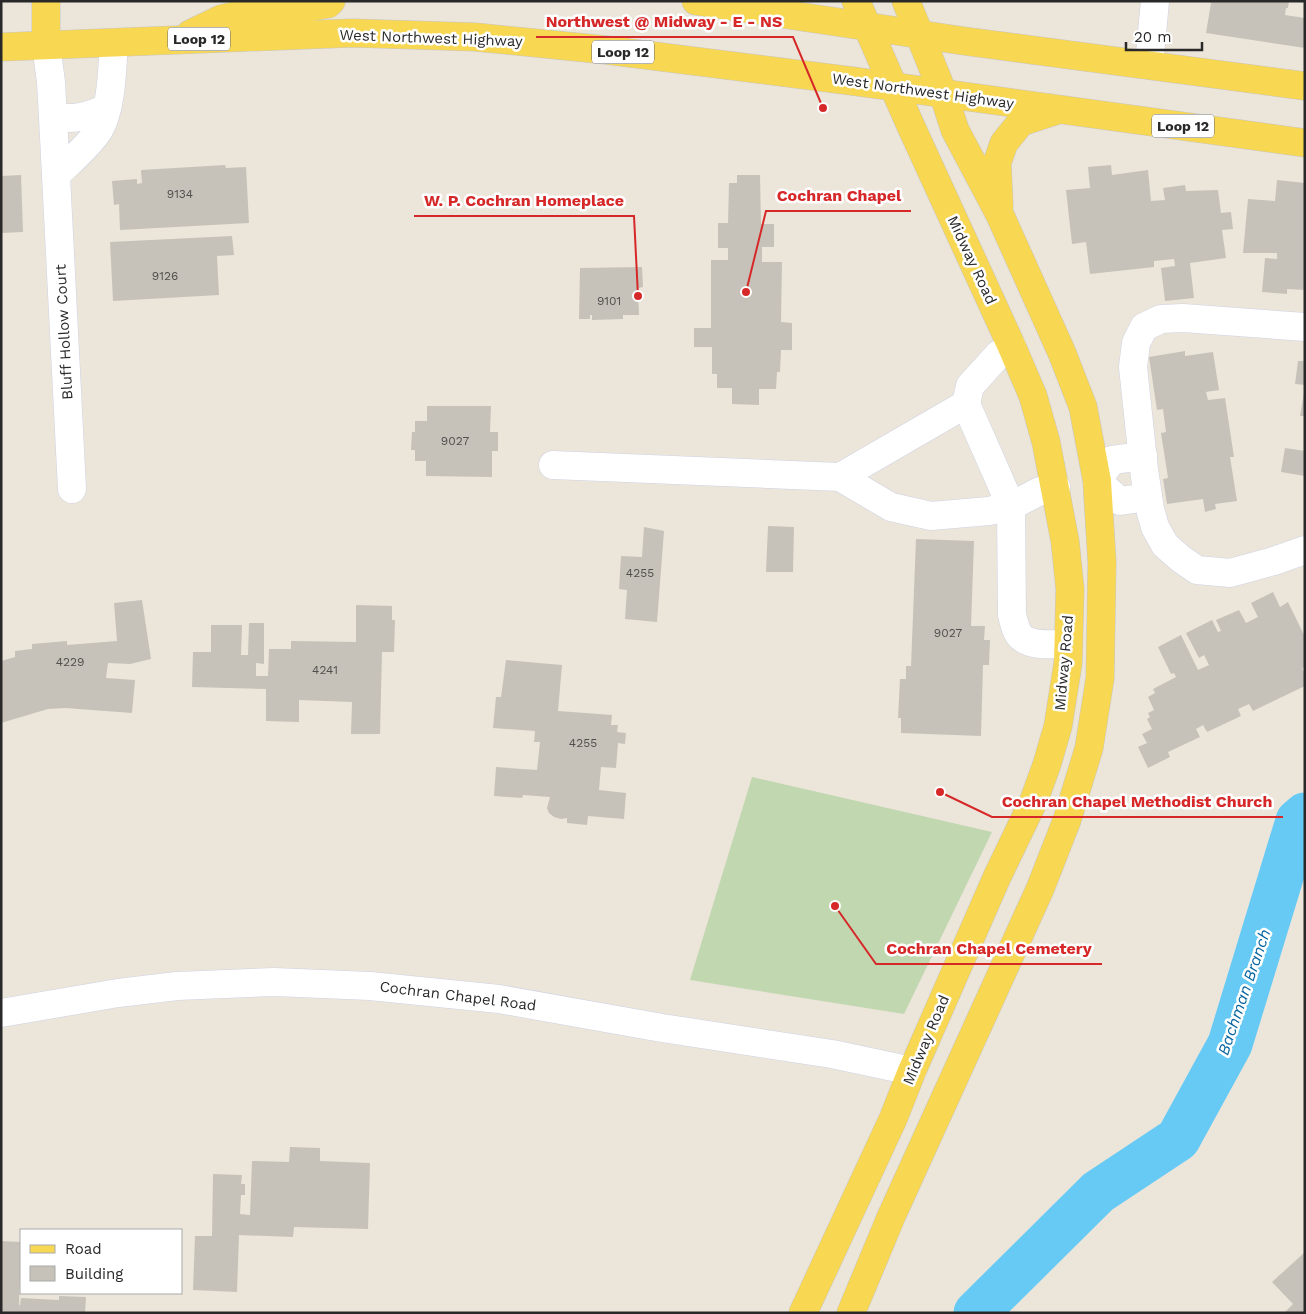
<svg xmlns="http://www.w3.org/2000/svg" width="1306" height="1314" viewBox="0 0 1306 1314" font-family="'Work Sans',sans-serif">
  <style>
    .cemetery { fill: #c1d7b0 }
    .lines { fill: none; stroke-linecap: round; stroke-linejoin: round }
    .river { stroke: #66caf5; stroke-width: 45 }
    .building { fill: #c7c2b9 }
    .minor-casing { stroke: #cfd2e3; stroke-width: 29 }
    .major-casing { stroke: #c7c7c7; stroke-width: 29 }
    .minor { stroke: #fff; stroke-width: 28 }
    .major { stroke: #f8d753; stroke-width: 28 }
    .labels { text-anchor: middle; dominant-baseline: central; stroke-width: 5; stroke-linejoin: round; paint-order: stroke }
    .number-label { font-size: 12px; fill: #504f4d }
    .shield { fill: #fff; stroke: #696969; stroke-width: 1 }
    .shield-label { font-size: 14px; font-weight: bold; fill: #292929 }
    .street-label { font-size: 15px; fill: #292929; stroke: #fff }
    .water-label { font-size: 16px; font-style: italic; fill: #0665a0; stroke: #fff }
    .leader { fill: none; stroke: #d62828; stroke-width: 2 }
    .callout-dot { fill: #d62828; stroke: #fff; stroke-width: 2 }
    .callout-label { font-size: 16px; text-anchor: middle; font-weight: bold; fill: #d62828; stroke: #fff; stroke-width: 5; stroke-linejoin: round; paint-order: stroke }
  </style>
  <rect width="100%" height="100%" fill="#ece5da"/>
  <polygon class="cemetery" points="752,777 992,832 904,1014 690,980"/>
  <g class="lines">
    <polyline class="river" points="976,1313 1098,1192 1178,1139 1230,1044 1298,821 1305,815"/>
  </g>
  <g class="building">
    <polygon points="1206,1 1289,1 1288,8 1286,8 1285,15 1305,18 1305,48 1206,33 1211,3"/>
    <polygon points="225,165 226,168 246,167 249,223 120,230 119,204 114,205 112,181 137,179 137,184 142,183 141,170"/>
    <polygon points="1111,165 1112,175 1148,170 1151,201 1165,200 1163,188 1185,185 1186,191 1218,190 1221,213 1231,212 1233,229 1222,230 1226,258 1190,263 1194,298 1165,301 1161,268 1175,266 1174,259 1154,261 1154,267 1090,274 1086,242 1072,244 1066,190 1090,188 1088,167"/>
    <polygon points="21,175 23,232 2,233 1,176"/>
    <polygon points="737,175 760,175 761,224 774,224 774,247 762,247 762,262 782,262 781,322 792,323 792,350 781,350 780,372 777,372 776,389 759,389 759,405 732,404 732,388 717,388 717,374 712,374 712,347 694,347 694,328 711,328 711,260 728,260 728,248 718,248 718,223 728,223 729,183 737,183"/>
    <polygon points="1277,180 1305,183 1305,290 1287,289 1287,294 1262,292 1265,258 1277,259 1277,253 1243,253 1248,199 1275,201"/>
    <polygon points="232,236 234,255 217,256 219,295 113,301 110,242"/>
    <polygon points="642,267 643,287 638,288 639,315 623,315 623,319 592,320 592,315 590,315 590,319 579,319 580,268"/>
    <polygon points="1185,351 1185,356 1213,352 1219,390 1206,392 1208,400 1225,398 1234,457 1230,457 1237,501 1215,504 1216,509 1205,512 1203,499 1167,504 1163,479 1168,478 1161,433 1166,432 1163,409 1157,410 1149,357"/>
    <polygon points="1298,361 1305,361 1305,385 1295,384"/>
    <polygon points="1304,393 1305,393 1305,416 1300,416"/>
    <polygon points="427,406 491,406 490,432 498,432 498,451 492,451 492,477 426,476 426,461 415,461 415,450 411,450 412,432 415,432 415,421 427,421"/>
    <polygon points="1285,448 1305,451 1305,476 1281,472"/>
    <polygon points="768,526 794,527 793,572 766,572"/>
    <polygon points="644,527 664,531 657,622 625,619 627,590 619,589 621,556 642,557"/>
    <polygon points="916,539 974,541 971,626 985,626 984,640 990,640 989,665 983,665 981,736 901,733 901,718 898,718 900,679 906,679 906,666 911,666"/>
    <polygon points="1273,592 1280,607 1288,602 1305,637 1305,667 1302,668 1305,674 1305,686 1253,711 1249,704 1238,709 1241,716 1207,732 1203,725 1196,729 1200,737 1168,752 1170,757 1148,768 1138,747 1147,743 1142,734 1152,729 1147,719 1150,717 1148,713 1154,710 1148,697 1155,693 1153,689 1176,677 1174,673 1171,674 1158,647 1181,635 1198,670 1209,665 1204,655 1199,658 1186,633 1212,620 1218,632 1221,631 1216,620 1239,610 1246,623 1258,617 1251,603"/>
    <polygon points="142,600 151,659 130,664 108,663 106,678 135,680 132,713 65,708 48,709 1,723 1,661 15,657 15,651 32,649 32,644 67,641 67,645 117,641 114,603"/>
    <polygon points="356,605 392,606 392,620 395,620 394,652 382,652 380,734 351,734 352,702 299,700 299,722 266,721 266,689 192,687 193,652 211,652 211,625 242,625 241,655 248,655 249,623 264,623 264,664 256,663 256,676 268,676 269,649 291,649 291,641 356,642"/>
    <polygon points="506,660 562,665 558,711 612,715 611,725 618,725 617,732 626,733 625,744 618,743 616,768 601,767 599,790 626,793 624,819 588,816 587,825 567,823 567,818 561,819 554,817 549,813 547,808 550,797 523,795 522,798 494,796 496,767 537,770 540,742 534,742 535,731 493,728 496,697 501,697"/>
    <polygon points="290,1147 320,1148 320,1161 370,1163 368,1229 294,1227 293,1237 239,1235 237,1292 193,1290 195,1236 212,1236 213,1174 242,1175 241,1184 245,1184 245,1195 241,1195 240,1214 250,1215 252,1161 289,1162"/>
    <polygon points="1,1241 21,1242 19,1305 20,1305 21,1298 59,1300 59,1296 86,1297 85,1313 1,1313"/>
    <polygon points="1305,1252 1305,1313 1284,1313 1293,1304 1272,1282"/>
  </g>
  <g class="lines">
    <defs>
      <g id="minor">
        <polyline points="46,45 51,82 53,117 72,489"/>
        <polyline points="1149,65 1155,1"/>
        <path d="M53,117C73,120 88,117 106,108"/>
        <path d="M56,175C70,161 88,147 99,130C112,108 112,68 114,43"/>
        <polyline points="1305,327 1183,318 1161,319 1144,327 1136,343 1133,367 1144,470 1150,509 1155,527 1165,545 1181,559 1197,570 1230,573 1274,561 1305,550"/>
        <path d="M966,404L1011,506L1012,615C1014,623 1016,632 1021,637C1032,647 1054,644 1068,644"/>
        <polyline points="1143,456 1112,460 1097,481 1120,501 1148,497"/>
        <polyline points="553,465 840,477 891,507 931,516 989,511 1011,506 1040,491 1056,487"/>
        <polyline points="840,477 966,404 970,386 999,354 1012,347"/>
        <polyline points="1,1013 118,993 177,986 274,982 370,986 499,999 662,1028 832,1054 912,1071"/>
      </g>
      <g id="major">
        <polyline points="696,1 964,41 1305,86"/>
        <polyline points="190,34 221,19 264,9 305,8 328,4 331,1"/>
        <polyline points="46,45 46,1"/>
        <polyline points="1,47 352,33 475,37 606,50 852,81 1305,143"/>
        <polyline points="999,206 997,163 1004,143 1021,122 1055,111"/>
        <polyline points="803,1313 893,1119 912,1071 997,877 1034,800 1047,764 1058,726 1068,663 1070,589 1065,541 1046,442 1033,396 1012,347 909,122 856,1"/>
        <polyline points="851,1313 891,1217 1040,889 1067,820 1089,748 1100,678 1102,563 1097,481 1083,407 1062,353 1000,215 955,130 943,93 906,1"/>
      </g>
    </defs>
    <use href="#minor" class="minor-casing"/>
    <use href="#major" class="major-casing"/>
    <use href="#minor" class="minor"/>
    <use href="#major" class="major"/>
  </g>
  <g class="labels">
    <g class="number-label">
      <text x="180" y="194">9134</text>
      <text x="165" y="276">9126</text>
      <text x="609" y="301">9101</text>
      <text x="455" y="441">9027</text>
      <text x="640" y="573">4255</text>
      <text x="948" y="633">9027</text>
      <text x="70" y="662">4229</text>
      <text x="325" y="670">4241</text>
      <text x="583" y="743">4255</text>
    </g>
    <g class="shield">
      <rect x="168" y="27.5" width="62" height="23" rx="4"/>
      <rect x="592" y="40.5" width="62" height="23" rx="4"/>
      <rect x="1152" y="114.5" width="62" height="23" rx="4"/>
    </g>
    <g class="shield-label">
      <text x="199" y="39">Loop 12</text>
      <text x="623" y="52">Loop 12</text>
      <text x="1183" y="126">Loop 12</text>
    </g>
    <g class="street-label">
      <text transform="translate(431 38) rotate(2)">West Northwest Highway</text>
      <text transform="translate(923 91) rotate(8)">West Northwest Highway</text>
      <text transform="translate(972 260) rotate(65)">Midway Road</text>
      <text transform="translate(64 332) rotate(-93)">Bluff Hollow Court</text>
      <text transform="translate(1064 663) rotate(-85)">Midway Road</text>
      <text transform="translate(458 996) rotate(7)">Cochran Chapel Road</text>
      <text transform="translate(926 1040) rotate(-67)">Midway Road</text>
    </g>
    <g class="water-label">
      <text transform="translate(1244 992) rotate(-71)">Bachman Branch</text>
    </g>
  </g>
  <path class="leader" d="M823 108L793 37H536M746 292L766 211H911M638 296L634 216H414M940 792L992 817H1283M835 906L876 964H1102"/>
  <g class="callout-dot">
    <circle cx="823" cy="108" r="5"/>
    <circle cx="746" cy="292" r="5"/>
    <circle cx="638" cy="296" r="5"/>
    <circle cx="940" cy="792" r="5"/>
    <circle cx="835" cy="906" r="5"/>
  </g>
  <g class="callout-label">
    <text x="664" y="27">Northwest @ Midway - E - NS</text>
    <text x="839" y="201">Cochran Chapel</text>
    <text x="524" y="206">W. P. Cochran Homeplace</text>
    <text x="1137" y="807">Cochran Chapel Methodist Church</text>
    <text x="989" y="954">Cochran Chapel Cemetery</text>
  </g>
  <rect width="1306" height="1314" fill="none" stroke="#292929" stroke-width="5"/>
  <rect x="20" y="1229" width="162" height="65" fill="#ffffff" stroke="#a9a9a9"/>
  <rect x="30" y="1245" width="25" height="8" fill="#f8d753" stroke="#a9a9a9"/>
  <text x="65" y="1254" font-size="15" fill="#292929">Road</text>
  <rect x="30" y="1266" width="25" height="15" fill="#c7c2b9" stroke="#a9a9a9"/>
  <text x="65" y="1279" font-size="15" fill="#292929">Building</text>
  <path d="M1126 42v8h76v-8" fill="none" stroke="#292929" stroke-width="2.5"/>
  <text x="1134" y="42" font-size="15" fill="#292929" stroke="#ffffff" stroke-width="4" paint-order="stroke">20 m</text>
</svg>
